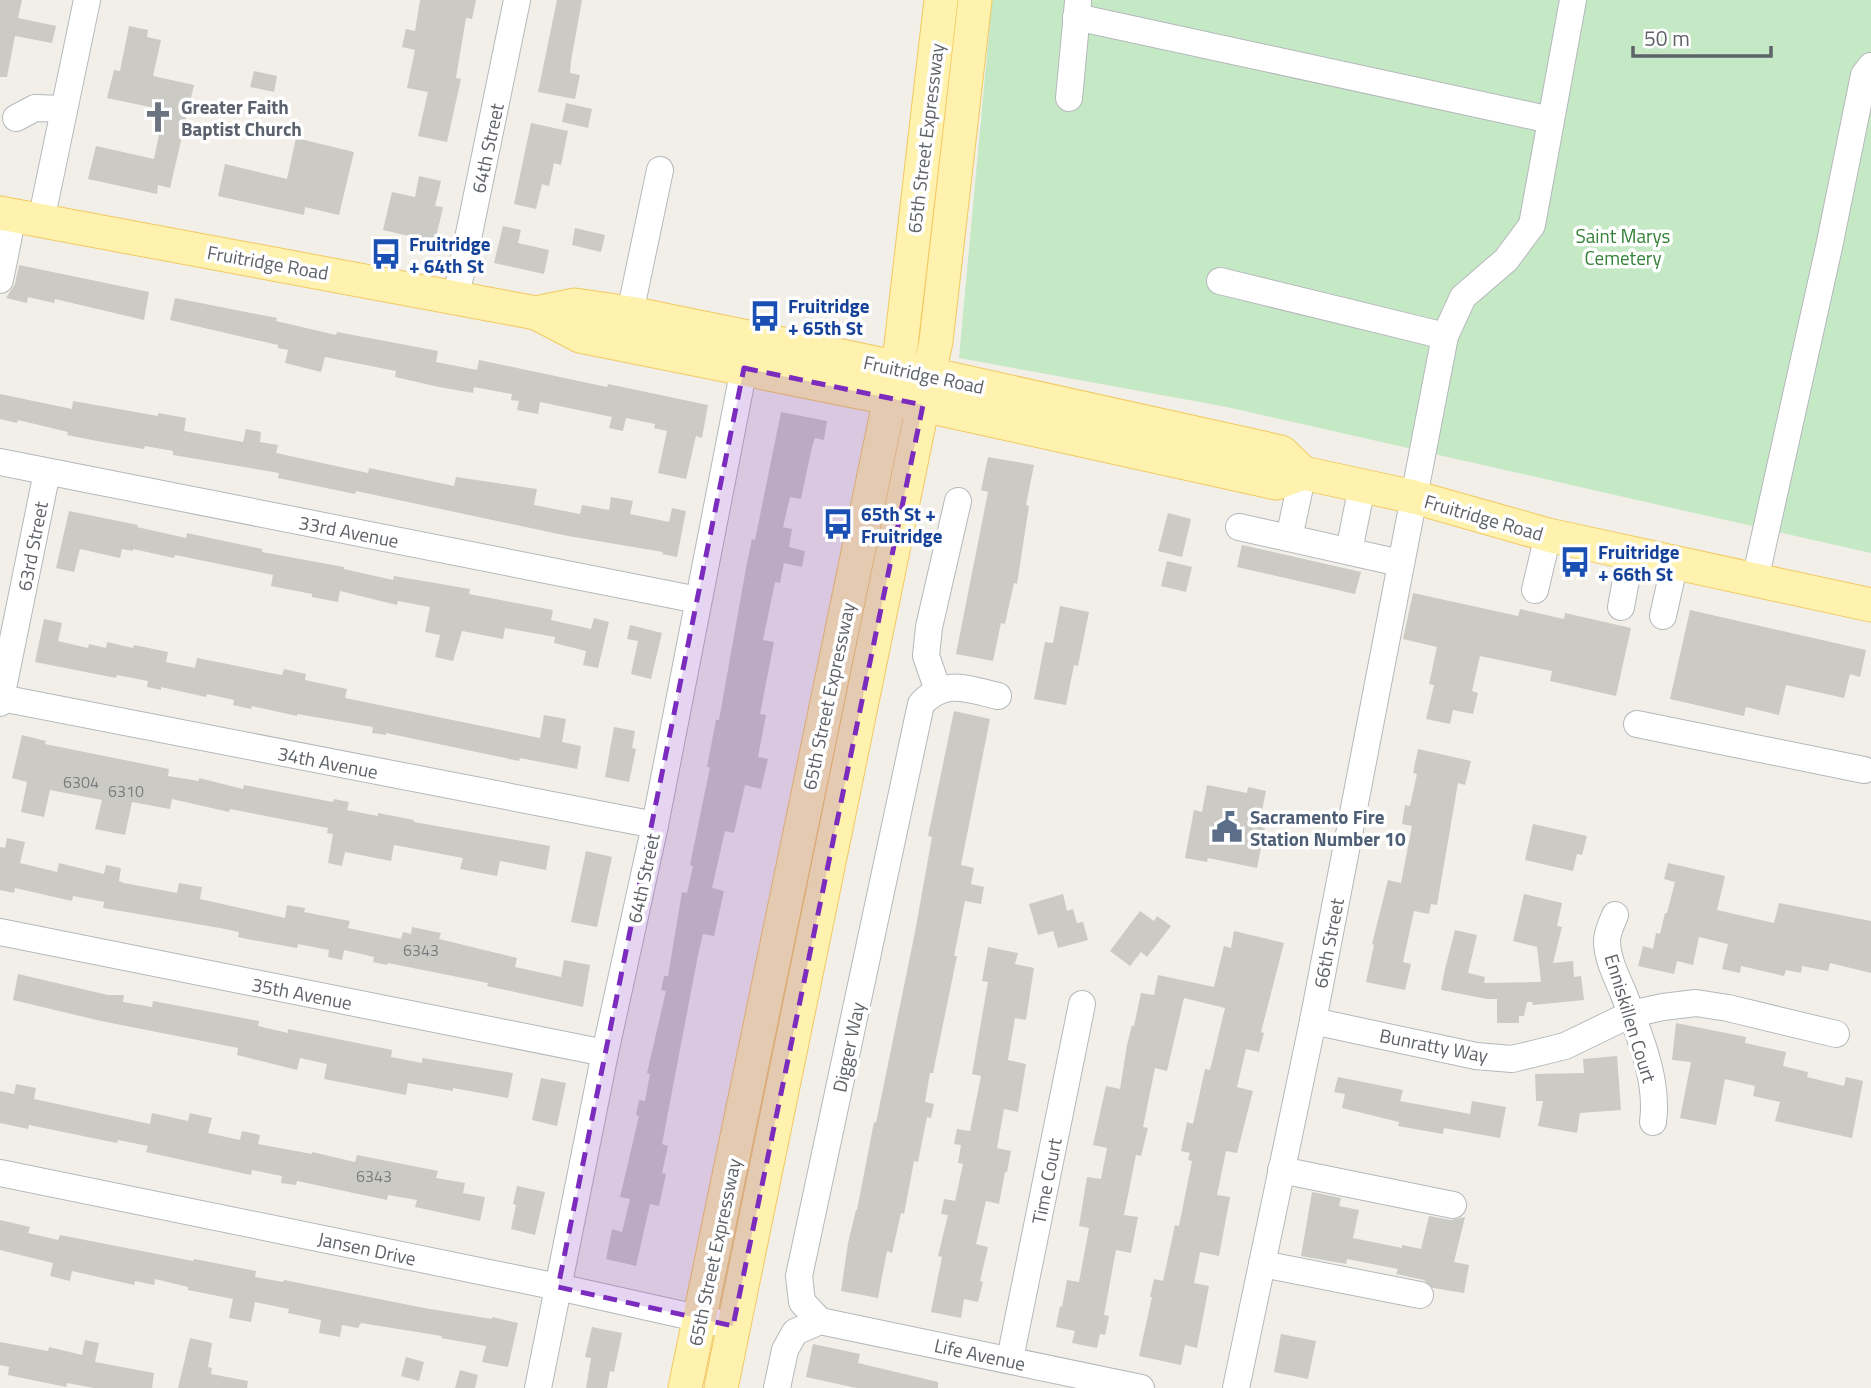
<svg xmlns="http://www.w3.org/2000/svg" width="1871" height="1388" viewBox="0 0 1871 1388" font-family="'Titillium Web',sans-serif">
  <style>
    .green { fill: #c5e8c5 }
    .building { fill: #cccac5 }
    .lines { fill: none; stroke-linecap: round; stroke-linejoin: round }
    .minor-casing { stroke: #b5b8bc; stroke-width: 28 }
    .major-casing { stroke: #f2c960; stroke-width: 35 }
    .minor { stroke: #fff; stroke-width: 26 }
    .major { stroke: #fff2af; stroke-width: 33 }
    .marked { fill: #7b2cbf; fill-opacity: 0.2; stroke: #7b2cbf; stroke-width: 5; stroke-dasharray: 14 9; stroke-linejoin: round }
    .labels { text-anchor: middle; dominant-baseline: central; stroke-width: 7; stroke-linejoin: round; paint-order: stroke }
    .number-label { font-size: 16px; fill: #7a7d7f }
    .worship-label { font-size: 19px; font-weight: bold; fill: #5b616d; stroke: #fff; text-anchor: start }
    .street-label { font-size: 19px; fill: #5f6368; stroke: #fff }
    .park-label { font-size: 19px; fill: #348238; stroke: #fff }
    .transit-label { font-size: 19px; font-weight: bold; fill: #164399; stroke: #fff; text-anchor: start }
    .service-label { font-size: 19px; font-weight: bold; fill: #4e5e75; stroke: #fff; text-anchor: start }
  </style>
  <rect width="100%" height="100%" fill="#f1efe8"/>
  <polygon class="green" points="992,0 1871,0 1871,553 1227,407 959,358"/>
  <g class="building">
    <polygon points="0,0 22,0 18,18 56,26 52,43 15,36 7,77 0,77"/>
    <polygon points="420,0 476,0 472,19 466,18 456,78 461,79 447,142 418,136 428,92 407,88 415,50 402,47 406,29 415,31"/>
    <polygon points="557,0 582,0 571,61 570,73 580,75 575,99 538,92"/>
    <polygon points="129,26 148,30 147,37 161,40 153,76 194,85 170,188 158,185 157,194 88,179 96,146 154,159 164,110 107,98 114,70 120,71"/>
    <polygon points="254,71 277,76 274,92 250,87"/>
    <polygon points="566,103 592,109 588,128 562,122"/>
    <polygon points="531,123 568,131 561,165 554,163 549,186 542,184 536,209 514,204"/>
    <polygon points="296,138 354,152 339,215 305,207 304,215 218,196 225,164 287,179"/>
    <polygon points="419,176 441,181 435,206 443,207 435,242 383,230 392,192 415,197"/>
    <polygon points="503,226 521,230 518,243 549,250 544,274 494,263"/>
    <polygon points="575,228 605,235 601,252 572,245"/>
    <polygon points="19,265 149,292 144,320 55,299 54,303 28,297 27,303 6,298 15,284"/>
    <polygon points="175,298 277,318 276,321 336,335 337,332 438,351 436,362 477,370 479,360 607,387 608,384 708,405 702,438 696,436 686,479 658,473 667,431 654,428 655,424 626,418 623,431 609,428 612,417 540,402 538,414 517,410 519,401 511,400 512,394 474,387 473,393 439,387 395,377 396,371 325,357 321,372 285,363 288,350 278,348 278,345 170,320"/>
    <polygon points="0,394 72,409 73,401 158,416 158,413 186,418 184,431 243,442 246,429 261,432 260,442 278,445 276,453 368,473 369,468 454,486 456,477 537,489 534,505 580,514 582,505 609,510 611,497 633,501 630,514 669,522 672,508 686,511 677,557 662,554 663,552 568,536 356,491 355,494 278,478 279,473 173,455 173,451 145,446 144,449 102,442 67,435 68,432 18,420 17,423 0,419"/>
    <polygon points="781,412 827,421 824,440 815,438 812,447 801,499 790,497 783,527 792,529 789,547 805,551 802,567 784,563 780,583 775,582 763,640 774,642 760,714 766,715 758,757 768,759 761,789 745,785 734,833 725,831 712,888 724,891 714,936 703,934 698,955 662,1144 668,1146 662,1173 666,1174 659,1206 650,1204 636,1266 606,1259 612,1229 622,1232 630,1199 620,1197 639,1116 636,1115 639,1100 645,1101 650,1074 647,1073 666,991 661,990 664,976 668,976 682,892 687,893 693,866 690,865 710,767 707,767 716,720 719,720 746,568 752,539 755,540"/>
    <polygon points="988,457 1034,465 1026,505 1029,506 1017,584 1014,583 1005,624 1001,623 993,661 956,654 988,492 981,490"/>
    <polygon points="69,511 138,525 137,527 186,538 187,533 262,549 262,552 344,567 344,569 393,580 394,576 470,589 469,594 553,610 551,620 591,629 594,618 609,622 598,668 583,665 586,651 554,643 555,637 505,628 503,639 462,631 453,661 435,657 440,635 425,632 430,607 398,601 397,605 340,591 338,602 312,597 312,594 271,586 273,575 175,555 174,558 133,549 133,551 122,549 120,558 80,549 74,572 56,568"/>
    <polygon points="1168,513 1191,519 1182,557 1158,551"/>
    <polygon points="1242,545 1361,572 1355,594 1237,567"/>
    <polygon points="1167,561 1192,567 1186,592 1161,586"/>
    <polygon points="1413,593 1518,616 1520,609 1564,619 1565,613 1631,628 1616,696 1550,681 1552,671 1480,656 1472,691 1478,693 1473,714 1453,710 1450,724 1426,719 1434,685 1429,684 1437,647 1403,639"/>
    <polygon points="1060,606 1089,612 1078,666 1074,665 1066,705 1034,699 1045,642 1053,643"/>
    <polygon points="1690,610 1866,650 1860,677 1850,674 1844,698 1786,685 1779,715 1746,707 1744,716 1670,699"/>
    <polygon points="44,619 62,623 58,641 88,648 89,644 106,648 107,642 133,648 134,645 149,648 168,652 166,662 195,668 197,658 282,675 284,669 306,674 305,680 347,689 345,698 540,738 544,715 566,719 562,742 581,746 577,769 520,758 519,761 386,733 386,735 372,733 373,727 297,714 297,716 252,706 251,709 233,705 234,700 207,694 206,697 161,687 161,690 147,687 148,681 117,675 116,678 35,662"/>
    <polygon points="630,625 662,633 651,679 631,674 638,641 627,639"/>
    <polygon points="954,711 990,719 961,865 974,868 971,884 984,887 981,904 965,901 954,956 957,956 933,1073 930,1073 925,1102 934,1104 931,1118 927,1117 918,1162 914,1161 904,1214 901,1213 892,1253 887,1251 878,1298 841,1291 848,1243 856,1210 857,1210 874,1122 876,1123 915,932 932,837 928,836"/>
    <polygon points="614,727 635,731 632,748 636,749 629,782 605,777"/>
    <polygon points="22,735 46,741 45,744 169,769 168,776 199,781 199,778 243,789 244,785 333,802 334,799 349,802 347,810 378,816 378,813 414,820 414,822 550,846 546,870 500,861 497,876 460,869 463,858 394,845 391,861 345,852 342,866 328,863 333,834 327,833 328,828 230,809 229,812 172,799 170,809 132,802 125,835 95,829 102,800 50,790 44,817 21,812 27,782 12,778"/>
    <polygon points="1418,749 1471,761 1465,785 1458,783 1437,905 1431,904 1429,914 1414,911 1403,962 1411,964 1405,990 1366,982 1374,945 1372,944 1388,880 1401,883 1412,826 1402,824 1405,805 1410,806 1417,774 1413,773"/>
    <polygon points="1207,785 1247,793 1248,787 1266,791 1259,826 1265,828 1257,868 1208,858 1207,862 1185,858 1194,810 1202,812"/>
    <polygon points="1533,824 1587,836 1582,855 1577,854 1573,871 1525,860"/>
    <polygon points="7,838 25,842 20,863 57,872 59,863 104,874 106,865 121,868 119,881 124,883 177,893 179,883 202,887 200,899 285,918 287,905 305,908 304,912 350,921 348,928 401,939 403,932 411,934 412,927 441,933 439,939 517,958 515,967 561,977 564,960 590,965 583,1007 487,986 488,983 388,963 387,965 373,962 374,957 344,950 342,960 328,957 329,950 298,944 297,948 252,940 238,937 239,932 220,928 103,908 104,902 73,896 72,901 15,888 14,893 0,890 0,847 5,848"/>
    <polygon points="586,851 612,857 597,927 571,922"/>
    <polygon points="1668,863 1725,876 1717,910 1774,923 1779,903 1871,921 1871,973 1830,963 1828,971 1802,966 1801,973 1786,970 1784,976 1741,966 1740,973 1722,969 1728,944 1699,937 1693,965 1677,961 1674,974 1638,966 1643,946 1653,949 1656,933 1660,934 1665,913 1667,913 1675,882 1664,879"/>
    <polygon points="1063,894 1067,911 1073,909 1077,923 1083,922 1088,940 1058,948 1053,931 1038,935 1029,904"/>
    <polygon points="1524,894 1562,903 1557,926 1562,927 1553,963 1573,961 1574,977 1581,976 1584,1000 1533,1005 1532,1002 1527,1002 1524,1016 1519,1016 1519,1023 1497,1023 1497,999 1487,999 1441,990 1445,969 1455,930 1477,935 1468,973 1485,977 1484,983 1541,982 1537,947 1513,941"/>
    <polygon points="1140,911 1154,921 1157,916 1171,926 1147,957 1141,952 1130,966 1110,951"/>
    <polygon points="1234,931 1284,943 1261,1032 1264,1033 1259,1052 1246,1049 1237,1087 1253,1091 1237,1153 1226,1151 1217,1195 1230,1197 1219,1256 1200,1252 1194,1283 1209,1286 1197,1348 1185,1345 1181,1365 1139,1356 1152,1297 1150,1297 1154,1279 1163,1281 1175,1225 1179,1226 1192,1161 1188,1160 1190,1153 1181,1151 1187,1122 1193,1124 1205,1069 1210,1070 1225,1008 1184,998 1167,1071 1155,1068 1143,1127 1148,1128 1141,1156 1136,1155 1124,1215 1138,1217 1131,1253 1116,1250 1104,1315 1109,1316 1105,1335 1100,1334 1097,1348 1072,1343 1075,1331 1056,1327 1060,1306 1062,1307 1067,1280 1079,1282 1089,1228 1079,1226 1087,1177 1101,1179 1107,1148 1093,1145 1106,1086 1120,1089 1127,1045 1132,1025 1134,1026 1141,993 1154,995 1158,975 1214,987 1224,946 1231,948"/>
    <polygon points="988,947 1018,953 1015,964 1034,968 1026,1020 1015,1018 1008,1060 1026,1064 1018,1112 1004,1109 997,1148 1011,1151 1007,1172 1005,1172 999,1204 986,1201 976,1244 988,1247 980,1281 983,1282 978,1302 964,1299 961,1318 931,1312 942,1257 938,1256 948,1215 941,1214 944,1199 955,1201 963,1164 958,1163 961,1145 954,1144 957,1129 970,1131 981,1076 972,1074 988,982 982,981"/>
    <polygon points="18,974 108,995 124,995 123,1002 152,1007 153,1001 259,1021 258,1026 288,1033 288,1029 392,1050 391,1057 422,1063 422,1058 513,1073 508,1098 453,1088 453,1091 408,1083 406,1095 324,1079 327,1064 300,1058 297,1070 237,1055 238,1048 101,1021 13,1000"/>
    <polygon points="1676,1023 1746,1037 1745,1043 1786,1052 1783,1066 1808,1072 1807,1077 1844,1086 1846,1077 1863,1081 1852,1138 1775,1121 1780,1102 1753,1096 1755,1086 1725,1079 1716,1125 1680,1118 1691,1062 1672,1060"/>
    <polygon points="1617,1056 1621,1110 1580,1113 1577,1133 1538,1126 1543,1101 1536,1101 1535,1074 1584,1073 1583,1059"/>
    <polygon points="1338,1077 1403,1090 1400,1101 1470,1114 1472,1101 1506,1107 1500,1138 1444,1128 1443,1134 1398,1126 1399,1122 1342,1108 1345,1094 1334,1092"/>
    <polygon points="541,1078 566,1083 557,1126 532,1120"/>
    <polygon points="16,1084 36,1088 34,1099 150,1124 152,1113 188,1121 190,1113 212,1118 208,1133 240,1140 242,1131 260,1135 258,1144 312,1154 312,1152 355,1162 357,1155 438,1171 436,1178 465,1183 463,1193 485,1197 480,1221 415,1207 417,1200 388,1195 387,1200 297,1181 296,1185 281,1183 282,1176 252,1170 251,1175 146,1152 148,1146 118,1140 117,1143 29,1125 28,1129 0,1123 0,1091 14,1094"/>
    <polygon points="517,1186 545,1192 535,1235 511,1229 516,1205 513,1204"/>
    <polygon points="1312,1192 1341,1198 1339,1206 1359,1210 1353,1238 1402,1248 1402,1245 1421,1249 1429,1216 1451,1220 1465,1217 1454,1262 1469,1265 1464,1293 1433,1288 1424,1280 1396,1274 1398,1269 1347,1259 1346,1264 1301,1256"/>
    <polygon points="0,1220 30,1227 28,1233 58,1240 60,1235 193,1261 194,1259 256,1271 255,1277 283,1282 284,1280 424,1308 492,1319 492,1317 518,1323 508,1367 482,1362 486,1346 441,1338 442,1336 361,1323 358,1328 342,1325 340,1337 319,1333 321,1320 288,1313 289,1309 255,1302 251,1322 229,1318 233,1299 188,1290 188,1287 155,1279 154,1285 135,1281 134,1285 72,1271 70,1281 50,1276 53,1263 0,1250"/>
    <polygon points="592,1327 622,1333 614,1372 610,1371 607,1388 586,1388 591,1358 585,1357"/>
    <polygon points="1281,1334 1316,1341 1308,1379 1274,1372"/>
    <polygon points="190,1338 212,1343 208,1367 212,1368 211,1374 248,1381 247,1388 178,1388"/>
    <polygon points="85,1340 99,1343 95,1362 154,1373 152,1388 94,1388 67,1383 66,1387 8,1375 9,1367 0,1365 0,1342 48,1351 49,1347 82,1355"/>
    <polygon points="813,1344 860,1354 858,1363 938,1382 938,1388 856,1388 806,1377"/>
    <polygon points="406,1357 424,1362 419,1381 401,1376"/>
    <polygon points="460,1370 478,1375 475,1388 455,1388"/>
  </g>
  <g class="lines">
    <defs>
      <g id="minor">
        <polyline points="1076,17 1551,120"/>
        <polyline points="1069,98 1078,2"/>
        <polyline points="16,118 35,108 64,109"/>
        <polyline points="41,221 87,0"/>
        <polyline points="0,280 13,215"/>
        <polyline points="1220,281 1445,336"/>
        <polyline points="456,297 517,0"/>
        <polyline points="630,313 660,170"/>
        <polyline points="0,462 698,600"/>
        <polyline points="1239,527 1400,563"/>
        <polyline points="1289,538 1303,473"/>
        <polyline points="1349,551 1362,486"/>
        <polyline points="1755,580 1829,247 1864,75 1871,66"/>
        <polyline points="1535,590 1548,535"/>
        <polyline points="1621,607 1631,553"/>
        <polyline points="1663,616 1675,562"/>
        <polyline points="938,690 926,656 929,627 958,501"/>
        <polyline points="1,698 655,825"/>
        <polyline points="0,703 47,472"/>
        <polyline points="1637,724 1864,770"/>
        <path d="M1615,915C1612,923 1607,932 1607,941C1607,958 1616,976 1623,992C1638,1032 1659,1079 1653,1122"/>
        <polyline points="0,932 605,1053"/>
        <polyline points="1313,1021 1476,1056 1512,1059 1565,1046 1631,1014 1663,1007 1696,1003 1728,1008 1836,1034"/>
        <polyline points="1281,1170 1453,1205"/>
        <polyline points="0,1173 558,1287 733,1326"/>
        <polyline points="1262,1264 1420,1295"/>
        <path d="M820,1321L802,1302L799,1276L921,704C945,678 968,689 998,696"/>
        <polyline points="820,1321 1141,1388"/>
        <polyline points="1010,1359 1082,1004"/>
        <polyline points="538,1388 605,1053 655,825 744,368"/>
        <polyline points="777,1388 785,1350 795,1332 820,1321"/>
        <polyline points="1236,1388 1313,1021 1445,336 1463,297 1506,260 1532,225 1573,0"/>
      </g>
      <g id="major">
        <polyline points="0,213 536,313 580,336 923,405 1276,483 1303,473"/>
        <polyline points="536,313 575,305 630,313 929,374 1281,452 1303,473 1414,497 1548,535 1871,605"/>
        <polyline points="685,1388 901,345 941,0"/>
        <polyline points="721,1388 936,341 975,0"/>
      </g>
    </defs>
    <use href="#minor" class="minor-casing"/>
    <use href="#major" class="major-casing"/>
    <use href="#minor" class="minor"/>
    <use href="#major" class="major"/>
  </g>
  <path class="marked" d="M744,368L923,405L733,1326L558,1287Z"/>
  <defs>
    <symbol id="church-bare" viewBox="-9 -9 18 18"><path d="M-1.2-6h2.4v3.5h3.3v2.4h-3.3V6h-2.4V-.1h-3.3v-2.4h3.3Z" fill="#6b7280" stroke="#fff" stroke-width="2.5" paint-order="stroke"/></symbol>
    <symbol id="bus-bare" viewBox="-9 -9 18 18"><path d="M-5-6H5V4H4V6H2V4H-2V6H-4V4H-5ZM-3.5-4V0h7V-4ZM-3.5 1.2v1.5H-2V1.2ZM2 1.2v1.5H3.5V1.2Z" fill="#1a4fb4" stroke="#fff" stroke-width="2.5" paint-order="stroke"/></symbol>
    <symbol id="civic-bare" viewBox="-9 -9 18 18"><path d="M-.6-6.5H3V-4.5H.6V-3L4-1V1h2V6H-6V1h2V-1L-.6-3ZM-1.2 2.5V6h2.4V2.5Z" fill="#5c6f8a" stroke="#fff" stroke-width="2.5" paint-order="stroke"/></symbol>
  </defs>
  <g fill-rule="evenodd">
    <use href="#church-bare" x="136" y="95" width="44" height="44"/>
    <use href="#bus-bare" x="364" y="232" width="44" height="44"/>
    <use href="#bus-bare" x="743" y="294" width="44" height="44"/>
    <use href="#bus-bare" x="816" y="502" width="44" height="44"/>
    <use href="#bus-bare" x="1553" y="540" width="44" height="44"/>
    <use href="#civic-bare" x="1205" y="805" width="44" height="44"/>
  </g>
  <g class="labels">
    <g class="number-label">
      <text x="81" y="782">6304</text>
      <text x="126" y="791">6310</text>
      <text x="421" y="950">6343</text>
      <text x="374" y="1176">6343</text>
    </g>
    <g class="worship-label">
      <text x="181" y="106">Greater Faith<tspan x="181" dy="22">Baptist Church</tspan></text>
    </g>
    <g class="street-label">
      <text transform="translate(925 138) rotate(-83)">65th Street Expressway</text>
      <text transform="translate(487 148) rotate(-78)">64th Street</text>
      <text transform="translate(268 262) rotate(10)">Fruitridge Road</text>
      <text transform="translate(924 374) rotate(12)">Fruitridge Road</text>
      <text transform="translate(1484 517) rotate(16)">Fruitridge Road</text>
      <text transform="translate(349 531) rotate(11)">33rd Avenue</text>
      <text transform="translate(32 546) rotate(-79)">63rd Street</text>
      <text transform="translate(828 696) rotate(-78)">65th Street Expressway</text>
      <text transform="translate(328 762) rotate(11)">34th Avenue</text>
      <text transform="translate(643 878) rotate(-78)">64th Street</text>
      <text transform="translate(1328 943) rotate(-79)">66th Street</text>
      <text transform="translate(302 993) rotate(11)">35th Avenue</text>
      <text transform="translate(1631 1018) rotate(73)">Enniskillen Court</text>
      <text transform="translate(1434 1045) rotate(11)">Bunratty Way</text>
      <text transform="translate(848 1047) rotate(-78)">Digger Way</text>
      <text transform="translate(1046 1181) rotate(-79)">Time Court</text>
      <text transform="translate(367 1248) rotate(12)">Jansen Drive</text>
      <text transform="translate(714 1252) rotate(-78)">65th Street Expressway</text>
      <text transform="translate(980 1354) rotate(12)">Life Avenue</text>
    </g>
    <g class="park-label">
      <text x="1623" y="235">Saint Marys<tspan x="1623" dy="22">Cemetery</tspan></text>
    </g>
    <g class="transit-label">
      <text x="409" y="243">Fruitridge<tspan x="409" dy="22">+ 64th St</tspan></text>
      <text x="788" y="305">Fruitridge<tspan x="788" dy="22">+ 65th St</tspan></text>
      <text x="861" y="513">65th St +<tspan x="861" dy="22">Fruitridge</tspan></text>
      <text x="1598" y="551">Fruitridge<tspan x="1598" dy="22">+ 66th St</tspan></text>
    </g>
    <g class="service-label">
      <text x="1250" y="816">Sacramento Fire<tspan x="1250" dy="22">Station Number 10</tspan></text>
    </g>
  </g>
  <path d="M1633 46v10h138v-10" fill="none" stroke="#5f6368" stroke-width="3.5"/>
  <text x="1644" y="46" font-size="21" fill="#5f6368" stroke="#ffffff" stroke-width="5" paint-order="stroke">50 m</text>
</svg>
